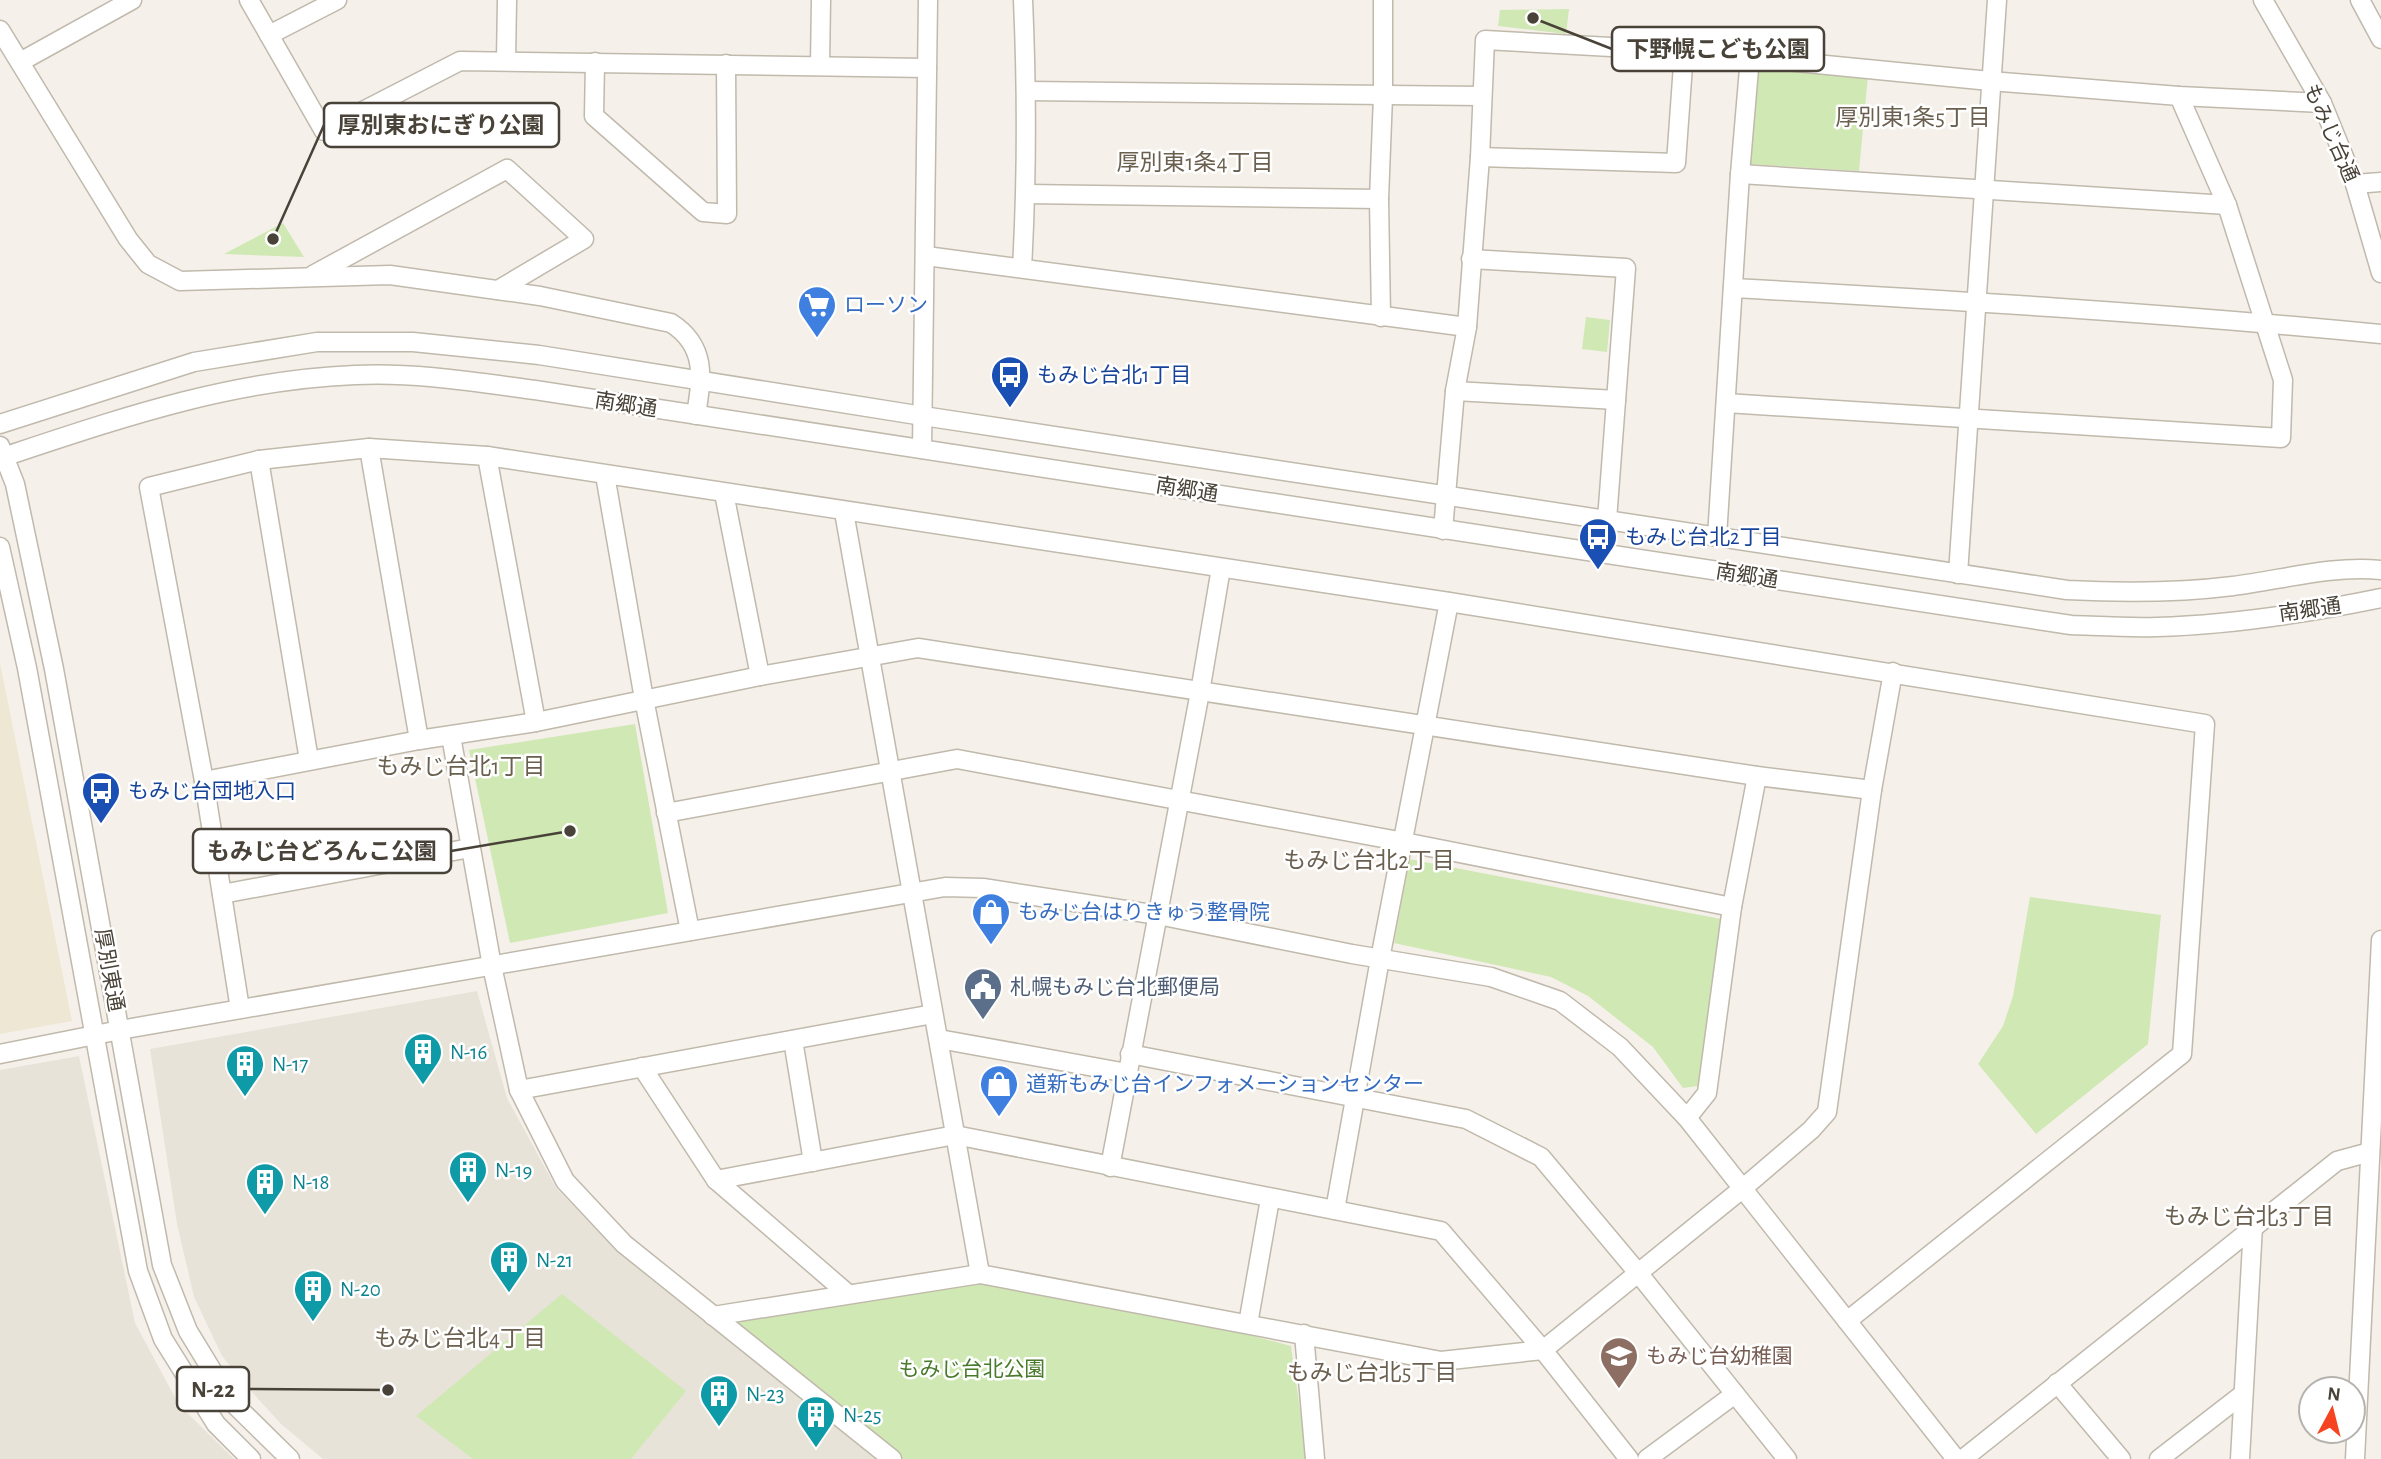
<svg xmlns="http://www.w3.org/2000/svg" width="2381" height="1459" viewBox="0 0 2381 1459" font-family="'Alegreya Sans','Noto Sans JP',sans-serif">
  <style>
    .residential { fill: #e8e3d8 }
    .education { fill: #ede7d4 }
    .green { fill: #d0e8b4 }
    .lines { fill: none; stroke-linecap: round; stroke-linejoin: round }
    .minor-casing { stroke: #c0b9ac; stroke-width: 21 }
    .minor { stroke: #fff; stroke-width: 18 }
    .labels { text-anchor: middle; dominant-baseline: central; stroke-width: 5; stroke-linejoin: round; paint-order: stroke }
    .street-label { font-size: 21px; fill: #484238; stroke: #fff }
    .shop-label { font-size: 21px; fill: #366cbe; stroke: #fff; text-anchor: start }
    .transit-label { font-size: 21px; fill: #164399; stroke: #fff; text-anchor: start }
    .service-label { font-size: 21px; fill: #4e5e75; stroke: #fff; text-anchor: start }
    .culture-label { font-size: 21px; fill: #0d838f; stroke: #fff; text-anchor: start }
    .education-label { font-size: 21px; fill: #785e54; stroke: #fff; text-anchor: start }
    .park-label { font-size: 21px; fill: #487a2b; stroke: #fff }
    .neighbourhood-label { font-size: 23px; fill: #6b604f; stroke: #fff }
    .leader { fill: none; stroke: #484238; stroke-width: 2.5 }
    .callout-dot { fill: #484238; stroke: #fff; stroke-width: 2.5 }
    .callout { fill: #fff; stroke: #484238; stroke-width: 2.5 }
    .callout-label { font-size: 23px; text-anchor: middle; font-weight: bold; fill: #484238 }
  </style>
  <rect width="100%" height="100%" fill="#f5f1ea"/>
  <g class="residential">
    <polygon points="477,991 507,1098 556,1188 619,1253 882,1459 323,1459 281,1424 252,1392 222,1356 194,1297 177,1224 150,1049"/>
    <polygon points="79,1056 135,1323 179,1405 234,1459 0,1459 0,1070"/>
  </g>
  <polygon class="education" points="0,663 72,1021 0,1034"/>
  <g class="green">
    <polygon points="1569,9 1566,34 1498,26 1500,10"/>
    <polygon points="1755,66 1868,76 1859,171 1749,164"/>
    <polygon points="283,223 304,257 224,254"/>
    <polygon points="1586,317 1610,320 1607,352 1582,349"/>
    <polygon points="635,724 668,913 510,943 469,750"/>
    <polygon points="1409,859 1721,919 1698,1086 1683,1088 1653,1047 1588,996 1551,977 1394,943"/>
    <polygon points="2030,897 2161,915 2148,1044 2036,1134 1978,1064 2003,1026 2013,996"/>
    <polygon points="979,1277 1172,1314 1291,1346 1307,1459 903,1459 725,1314"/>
    <polygon points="562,1294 686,1391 631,1459 473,1459 416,1416"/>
  </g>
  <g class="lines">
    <defs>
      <g id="minor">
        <polyline points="249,0 324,131 460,61 927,68"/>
        <polyline points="2263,0 2322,103 2355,184 2381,273"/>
        <polyline points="2360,0 2381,39"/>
        <path d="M0,30L128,239L148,264L180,281L390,275L540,296L671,323C707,346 702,378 696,415"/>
        <polyline points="269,35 337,0"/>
        <polyline points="506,61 507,0"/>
        <polyline points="20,62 132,0"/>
        <polyline points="595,62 594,116 703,212 727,214 726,64"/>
        <polyline points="820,65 821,0"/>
        <polyline points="1027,91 1481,96"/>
        <polyline points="1480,157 1676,163 1684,51"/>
        <polyline points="1740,174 2227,205"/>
        <polyline points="2355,184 2381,182"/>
        <polyline points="1026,194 1379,199"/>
        <polyline points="926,256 1467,327"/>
        <polyline points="1471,259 1626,268 1607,520"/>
        <path d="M1022,268C1027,178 1027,90 1023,0"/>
        <polyline points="313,275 507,169 584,239 498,290"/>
        <path d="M1733,288C1949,300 2165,313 2381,334"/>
        <polyline points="1381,317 1379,199 1383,96 1383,0"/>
        <polyline points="1455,391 1616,400"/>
        <polyline points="1726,403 2281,438 2283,380 2227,205 2179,96"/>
        <path d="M0,424L194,362L317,342H413L539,355L923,416L2067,590C2123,593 2177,593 2233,586C2282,580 2331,565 2381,570"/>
        <polyline points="0,446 15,484 54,669 162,1265 188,1331 230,1400 290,1459"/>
        <polyline points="369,448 419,740"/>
        <polyline points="922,449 928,0"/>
        <polyline points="487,456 536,722"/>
        <path d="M0,458C118,419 229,380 355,375C415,372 475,382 535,390L2071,625C2099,626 2128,628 2157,627C2231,625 2308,613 2381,598"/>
        <polyline points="259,460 309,760"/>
        <polyline points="605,475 644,699 690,931"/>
        <polyline points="724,493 760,676"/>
        <path d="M844,512C888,766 934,1020 980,1274"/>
        <polyline points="1443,530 1455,391 1467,327 1480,157 1485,40 1684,51 1990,81 2179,96 2322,103"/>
        <polyline points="1717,537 1740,174 1750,57"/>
        <polyline points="0,547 27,668 138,1271 163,1339 216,1424 251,1459"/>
        <polyline points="1958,574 1997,0"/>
        <polyline points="451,736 492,966 519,1090 565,1181 624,1244 892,1459"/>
        <polyline points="204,781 419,740 536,722 760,676 918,648 1757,776 1872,790"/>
        <polyline points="666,813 957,759 1404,842 1732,907"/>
        <polyline points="222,894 470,848"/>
        <polyline points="240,1009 204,781 149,487 259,460 369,448 487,456 1449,602 2205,724 2182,1054 1847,1321"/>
        <polyline points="939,1039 1127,1073"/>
        <polyline points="793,1040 813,1162"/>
        <polyline points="0,1054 120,1030 945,887 983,888 1158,915 1352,954 1491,977 1560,1001 1620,1047 1687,1118 1956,1459"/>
        <polyline points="1130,1054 1466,1119 1541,1157 1639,1274 1787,1459"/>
        <polyline points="642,1067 716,1180 848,1294"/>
        <polyline points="519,1090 933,1014"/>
        <polyline points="1687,1118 1707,1093 1732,907 1757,776"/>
        <polyline points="1110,1167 1200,692 1221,568"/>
        <polyline points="716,1180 955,1135 1441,1231 1543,1350 1629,1459"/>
        <polyline points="1335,1210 1380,959 1449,602"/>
        <polyline points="713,1316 980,1274 1441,1361 1543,1350 1742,1189 1811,1130 1827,1112 1872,790 1893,672"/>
        <polyline points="1248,1324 1270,1199"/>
        <polyline points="1304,1334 1315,1459"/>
        <polyline points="2057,1383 2121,1459"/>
        <polyline points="1647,1459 1735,1394"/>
        <polyline points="1963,1459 2337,1161 2370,1152"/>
        <polyline points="2159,1459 2243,1394"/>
        <polyline points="2240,1459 2253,1226"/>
        <polyline points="2355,1459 2381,940"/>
      </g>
    </defs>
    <use href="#minor" class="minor-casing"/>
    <use href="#minor" class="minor"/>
  </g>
  <defs>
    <symbol id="supermarket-pin" viewBox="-11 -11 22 30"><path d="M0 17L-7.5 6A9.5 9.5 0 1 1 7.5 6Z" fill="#3f7fe0" stroke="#fff"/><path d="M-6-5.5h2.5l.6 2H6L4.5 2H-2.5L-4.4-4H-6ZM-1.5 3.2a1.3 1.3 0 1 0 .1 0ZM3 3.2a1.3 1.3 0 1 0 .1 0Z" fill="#fff"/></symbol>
    <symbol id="bus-pin" viewBox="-11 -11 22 30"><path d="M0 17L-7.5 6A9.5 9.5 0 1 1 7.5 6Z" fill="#1a4fb4" stroke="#fff"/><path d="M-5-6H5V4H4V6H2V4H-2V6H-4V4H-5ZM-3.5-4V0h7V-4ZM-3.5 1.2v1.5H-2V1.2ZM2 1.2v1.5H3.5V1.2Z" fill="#fff"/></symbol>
    <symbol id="shop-pin" viewBox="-11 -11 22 30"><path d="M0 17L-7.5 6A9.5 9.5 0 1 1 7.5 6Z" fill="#3f7fe0" stroke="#fff"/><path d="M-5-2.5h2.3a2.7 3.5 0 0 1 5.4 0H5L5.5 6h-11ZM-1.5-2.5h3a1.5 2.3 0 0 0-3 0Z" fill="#fff"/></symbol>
    <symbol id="civic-pin" viewBox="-11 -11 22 30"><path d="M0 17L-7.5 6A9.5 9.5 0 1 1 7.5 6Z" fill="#5c6f8a" stroke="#fff"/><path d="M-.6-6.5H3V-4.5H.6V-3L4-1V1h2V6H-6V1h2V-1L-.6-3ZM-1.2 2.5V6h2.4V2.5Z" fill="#fff"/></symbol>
    <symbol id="building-pin" viewBox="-11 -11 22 30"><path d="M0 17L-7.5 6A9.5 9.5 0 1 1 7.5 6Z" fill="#0f9aa8" stroke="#fff"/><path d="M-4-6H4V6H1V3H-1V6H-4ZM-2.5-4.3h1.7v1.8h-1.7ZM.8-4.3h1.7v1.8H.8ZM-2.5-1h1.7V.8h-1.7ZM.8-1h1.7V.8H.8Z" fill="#fff"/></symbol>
    <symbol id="school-pin" viewBox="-11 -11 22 30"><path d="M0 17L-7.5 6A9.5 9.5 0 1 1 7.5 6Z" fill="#8d6e63" stroke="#fff"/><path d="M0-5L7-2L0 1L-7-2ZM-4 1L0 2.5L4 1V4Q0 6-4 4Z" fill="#fff"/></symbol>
  </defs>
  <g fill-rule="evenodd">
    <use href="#supermarket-pin" x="795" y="283" width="44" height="60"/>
    <use href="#bus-pin" x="988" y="353" width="44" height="60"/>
    <use href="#bus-pin" x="1576" y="515" width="44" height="60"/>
    <use href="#bus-pin" x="79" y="769" width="44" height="60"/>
    <use href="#shop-pin" x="969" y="890" width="44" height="60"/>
    <use href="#civic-pin" x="961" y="965" width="44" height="60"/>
    <use href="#building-pin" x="401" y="1030" width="44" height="60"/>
    <use href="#building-pin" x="223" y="1042" width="44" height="60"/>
    <use href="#shop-pin" x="977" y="1062" width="44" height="60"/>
    <use href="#building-pin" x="446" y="1148" width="44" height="60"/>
    <use href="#building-pin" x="243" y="1160" width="44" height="60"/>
    <use href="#building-pin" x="487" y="1238" width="44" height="60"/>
    <use href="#building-pin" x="291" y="1267" width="44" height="60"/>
    <use href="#school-pin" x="1597" y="1334" width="44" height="60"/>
    <use href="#building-pin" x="697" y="1372" width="44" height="60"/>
    <use href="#building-pin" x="794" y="1393" width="44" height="60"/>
  </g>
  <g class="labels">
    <g class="street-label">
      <text transform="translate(2331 133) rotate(66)">もみじ台通</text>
      <text transform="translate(626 405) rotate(9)">南郷通</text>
      <text transform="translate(1187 490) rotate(9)">南郷通</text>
      <text transform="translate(1747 576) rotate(9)">南郷通</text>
      <text transform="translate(2310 610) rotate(-8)">南郷通</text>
      <text transform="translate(109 970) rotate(80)">厚別東通</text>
    </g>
    <g class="shop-label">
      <text x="844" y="305">ローソン</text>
      <text x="1018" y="912">もみじ台はりきゅう整骨院</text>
      <text x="1026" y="1084">道新もみじ台インフォメーションセンター</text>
    </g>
    <g class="transit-label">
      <text x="1037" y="375">もみじ台北1丁目</text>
      <text x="1625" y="537">もみじ台北2丁目</text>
      <text x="128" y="791">もみじ台団地入口</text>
    </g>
    <g class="service-label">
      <text x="1010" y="987">札幌もみじ台北郵便局</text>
    </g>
    <g class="culture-label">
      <text x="450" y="1052">N-16</text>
      <text x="272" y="1064">N-17</text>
      <text x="495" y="1170">N-19</text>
      <text x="292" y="1182">N-18</text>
      <text x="536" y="1260">N-21</text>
      <text x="340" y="1289">N-20</text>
      <text x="746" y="1394">N-23</text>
      <text x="843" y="1415">N-25</text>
    </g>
    <g class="education-label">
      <text x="1646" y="1356">もみじ台幼稚園</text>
    </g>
    <g class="park-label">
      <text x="972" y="1369">もみじ台北公園</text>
    </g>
    <g class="neighbourhood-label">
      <text x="1913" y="118">厚別東1条5丁目</text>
      <text x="1195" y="163">厚別東1条4丁目</text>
      <text x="461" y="767">もみじ台北1丁目</text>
      <text x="1369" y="861">もみじ台北2丁目</text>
      <text x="2249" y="1217">もみじ台北3丁目</text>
      <text x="460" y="1339">もみじ台北4丁目</text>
      <text x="1372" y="1373">もみじ台北5丁目</text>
    </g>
  </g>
  <path class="leader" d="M1533 18L1612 49M273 239L324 125M570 831L451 851M388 1390L249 1389"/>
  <g class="callout-dot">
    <circle cx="1533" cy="18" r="7"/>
    <circle cx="273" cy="239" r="7"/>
    <circle cx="570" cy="831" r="7"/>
    <circle cx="388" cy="1390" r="7"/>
  </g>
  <g class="callout">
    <rect x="1612" y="27" width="212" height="44" rx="7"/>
    <rect x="324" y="103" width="235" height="44" rx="7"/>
    <rect x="193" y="829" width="258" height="44" rx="7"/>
    <rect x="177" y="1367" width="72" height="44" rx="7"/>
  </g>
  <g class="callout-label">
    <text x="1718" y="57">下野幌こども公園</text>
    <text x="441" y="133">厚別東おにぎり公園</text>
    <text x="322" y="859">もみじ台どろんこ公園</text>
    <text x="213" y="1397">N-22</text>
  </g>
  <g transform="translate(2332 1410) rotate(7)"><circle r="33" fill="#ffffff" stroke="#b6b3af" stroke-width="2"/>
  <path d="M0-5L12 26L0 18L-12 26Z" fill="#f64320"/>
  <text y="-10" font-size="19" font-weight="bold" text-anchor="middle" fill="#484238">N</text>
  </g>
</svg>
